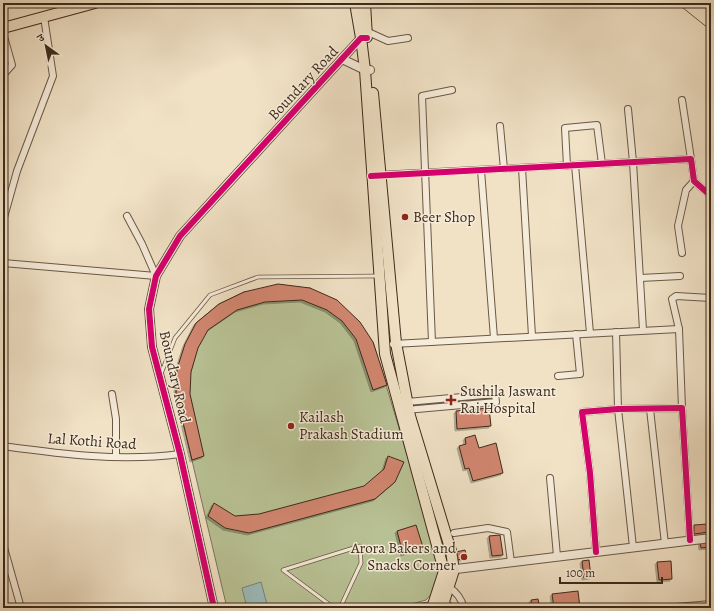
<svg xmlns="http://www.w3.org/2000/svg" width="714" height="611" viewBox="0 0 714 611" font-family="Alegreya,'Noto Serif Devanagari',serif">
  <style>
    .green { fill: #b9c396; stroke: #7b7658 }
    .water { fill: #9cbcbc; stroke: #76827b }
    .building { fill: #d38771; stroke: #3d2a1a; filter: url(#shadow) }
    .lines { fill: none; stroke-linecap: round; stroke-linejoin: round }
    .service-casing { stroke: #6a5845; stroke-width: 4.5 }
    .minor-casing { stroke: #6a5845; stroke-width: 8 }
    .tertiary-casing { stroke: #6a5845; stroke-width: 10 }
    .primary-casing { stroke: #3d2a1a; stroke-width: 12 }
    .trunk-casing { stroke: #3d2a1a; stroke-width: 12 }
    .service { stroke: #f6ecda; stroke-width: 3 }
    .minor { stroke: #f6ecda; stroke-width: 6 }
    .tertiary { stroke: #f6ecda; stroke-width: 8 }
    .primary { stroke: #f1e2c6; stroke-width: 10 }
    .trunk { stroke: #f1e2c6; stroke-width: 11 }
    .cycleway-casing { stroke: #f6ecda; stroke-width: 8 }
    .cycleway { stroke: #d6006c; stroke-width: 6 }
    .poi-dot { fill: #8f2418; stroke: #f6ecda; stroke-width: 1.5 }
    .labels { text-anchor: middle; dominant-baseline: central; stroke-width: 3; stroke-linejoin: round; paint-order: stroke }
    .street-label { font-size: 15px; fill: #3d2a1a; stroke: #f6ecda }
    .poi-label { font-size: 15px; fill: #3d2a1a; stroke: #f6ecda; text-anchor: start }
  </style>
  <defs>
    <filter id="shadow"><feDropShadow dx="-2" dy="2" stdDeviation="0" flood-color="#0004"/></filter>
  </defs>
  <rect width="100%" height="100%" fill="#f1e2c6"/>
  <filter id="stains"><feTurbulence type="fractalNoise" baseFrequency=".005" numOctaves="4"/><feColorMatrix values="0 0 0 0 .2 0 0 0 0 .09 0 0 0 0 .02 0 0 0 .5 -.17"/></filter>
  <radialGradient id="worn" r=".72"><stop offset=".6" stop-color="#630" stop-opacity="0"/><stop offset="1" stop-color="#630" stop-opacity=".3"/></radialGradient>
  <polygon class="green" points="310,288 373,342 441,567 439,585 426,600 397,608 227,608 176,393 177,369 196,323 219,304 244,292"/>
  <polygon class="water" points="261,582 268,608 247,608 242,588"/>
  <g class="building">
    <polygon points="278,284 310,288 337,300 360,322 373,342 387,385 373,390 356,339 342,321 327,310 302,300 265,302 237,310 208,330 198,348 191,372 190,394 204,456 192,460 176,393 177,369 185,344 196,323 219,304 244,292"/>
    <polygon points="489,408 491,426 457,429 456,411"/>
    <polygon points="475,435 479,448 496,443 503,473 473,481 469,468 465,469 459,446 466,444 465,438"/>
    <polygon points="388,456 404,462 395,482 375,499 249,533 225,528 208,516 214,503 235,516 259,514 364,486 384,469"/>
    <polygon points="708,524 709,532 694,534 694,525"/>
    <polygon points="416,525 423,547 403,554 397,531"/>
    <polygon points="500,535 503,555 492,556 489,536"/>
    <polygon points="700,542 708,542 709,547 701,548"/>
    <polygon points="465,550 467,558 457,560 456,552"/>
    <polygon points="589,560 591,577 584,578 582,561"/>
    <polygon points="671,561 672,579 659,580 657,562"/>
    <polygon points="578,591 580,608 554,608 552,594"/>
    <polygon points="538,599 540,608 532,608 531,600"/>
  </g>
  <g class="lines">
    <defs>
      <g id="service">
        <polyline points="161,374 175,338 210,295 258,277 379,276"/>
        <polyline points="334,608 283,570 360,546 361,563 340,608"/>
      </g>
      <g id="minor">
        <polyline points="366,31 388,41 408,38"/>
        <polyline points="3,33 12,65 3,75"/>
        <polyline points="682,100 691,159"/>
        <polyline points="628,109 633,162 643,330"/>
        <polyline points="500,126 504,169"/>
        <polyline points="575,165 590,333"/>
        <polyline points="567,166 565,128 597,125 602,164"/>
        <polyline points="522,168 532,336"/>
        <polyline points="481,170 494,338"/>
        <polyline points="379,175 691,159 694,181 711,196"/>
        <polyline points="3,221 17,171 53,76 44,17"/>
        <polyline points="682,253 678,226 686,190 694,181"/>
        <polyline points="3,263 156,276 142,244 127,216"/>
        <polyline points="640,278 680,276"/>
        <polyline points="616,332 618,409 633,547"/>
        <polyline points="432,342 422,96 452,90"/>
        <polyline points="393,344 679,329"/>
        <polyline points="558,376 580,374 576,334"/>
        <polyline points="112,394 116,419 116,457"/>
        <polyline points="682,408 679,329 672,299 676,296 711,298"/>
        <polyline points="650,409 665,544"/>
        <polyline points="406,410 496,402 495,394 407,402"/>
        <path d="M3,446C62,454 120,462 180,454"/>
        <polyline points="550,478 557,556"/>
        <polyline points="454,533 488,528 507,532 511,562"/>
        <polyline points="3,544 21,608"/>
        <polyline points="596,552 590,473 582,412 618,409 682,408 690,540"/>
        <path d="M449,587C457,593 461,598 464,608"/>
        <polyline points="665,608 711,604"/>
      </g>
      <g id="tertiary">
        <polyline points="342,59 365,70 370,70"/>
        <polyline points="448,570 711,538"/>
        <polyline points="214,608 180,454 152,347 149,309 156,276 180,236 361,38 366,38"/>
        <polyline points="416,608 445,605 452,608"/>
      </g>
      <g id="primary">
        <polyline points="355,3 361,38 365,70 385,354 444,571 432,608"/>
        <polyline points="365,3 367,37"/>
        <polyline points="3,28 95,3"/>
        <polyline points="373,93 396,343 410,416 451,551 454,570 442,608"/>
      </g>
      <g id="trunk">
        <polyline points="686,3 711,23"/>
        <polyline points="699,3 711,14"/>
      </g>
    </defs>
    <use href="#service" class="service-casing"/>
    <use href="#minor" class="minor-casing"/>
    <use href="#tertiary" class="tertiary-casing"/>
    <use href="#primary" class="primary-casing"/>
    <use href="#trunk" class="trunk-casing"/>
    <use href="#service" class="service"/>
    <use href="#minor" class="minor"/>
    <use href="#tertiary" class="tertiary"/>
    <use href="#primary" class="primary"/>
    <use href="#trunk" class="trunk"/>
    <defs>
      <g id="cycleway">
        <polyline points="371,176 691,159 694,181 711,196"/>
        <polyline points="596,552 590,473 582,412 618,409 682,408 690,540"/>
        <polyline points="214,608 180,454 152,347 149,309 156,276 180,236 361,38 367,38"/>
      </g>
    </defs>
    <use href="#cycleway" class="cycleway-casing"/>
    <use href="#cycleway" class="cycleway"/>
  </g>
  <g class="poi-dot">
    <circle cx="405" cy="217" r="4"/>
    <path d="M449 394h4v4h4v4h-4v4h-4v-4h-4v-4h4z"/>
    <circle cx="291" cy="426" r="4"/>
    <circle cx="464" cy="557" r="4"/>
  </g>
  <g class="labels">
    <g class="street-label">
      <text transform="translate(303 83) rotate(-47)">Boundary Road</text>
      <text transform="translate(175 377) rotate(77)">Boundary Road</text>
      <text transform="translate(92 441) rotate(4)">Lal Kothi Road</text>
    </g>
    <g class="poi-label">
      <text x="413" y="217">Beer Shop</text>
      <text x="460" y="391">Sushila Jaswant<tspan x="460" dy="17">Rai Hospital</tspan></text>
      <text x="299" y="417">Kailash<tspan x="299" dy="17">Prakash Stadium</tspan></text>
      <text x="456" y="548" text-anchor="end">Arora Bakers and<tspan x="456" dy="17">Snacks Corner</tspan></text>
    </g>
  </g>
  <rect width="714" height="611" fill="none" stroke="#f1e2c6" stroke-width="16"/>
  <rect x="4" y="4" width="706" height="603" fill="none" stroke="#3d2a1a" stroke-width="2"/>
  <rect x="8" y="8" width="698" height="595" fill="none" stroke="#3d2a1a"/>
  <g transform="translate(46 46) rotate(327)" stroke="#f6ecda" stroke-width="3" paint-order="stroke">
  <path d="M0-3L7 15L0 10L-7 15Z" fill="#3d2a1a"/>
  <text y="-6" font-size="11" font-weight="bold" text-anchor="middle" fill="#3d2a1a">उ</text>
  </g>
  <path d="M560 577v6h102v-6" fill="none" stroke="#3d2a1a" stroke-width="2"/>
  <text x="566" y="577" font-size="12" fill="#3d2a1a" stroke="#f6ecda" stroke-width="3" paint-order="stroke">100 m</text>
  <rect width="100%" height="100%" filter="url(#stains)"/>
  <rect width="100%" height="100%" fill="url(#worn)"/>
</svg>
